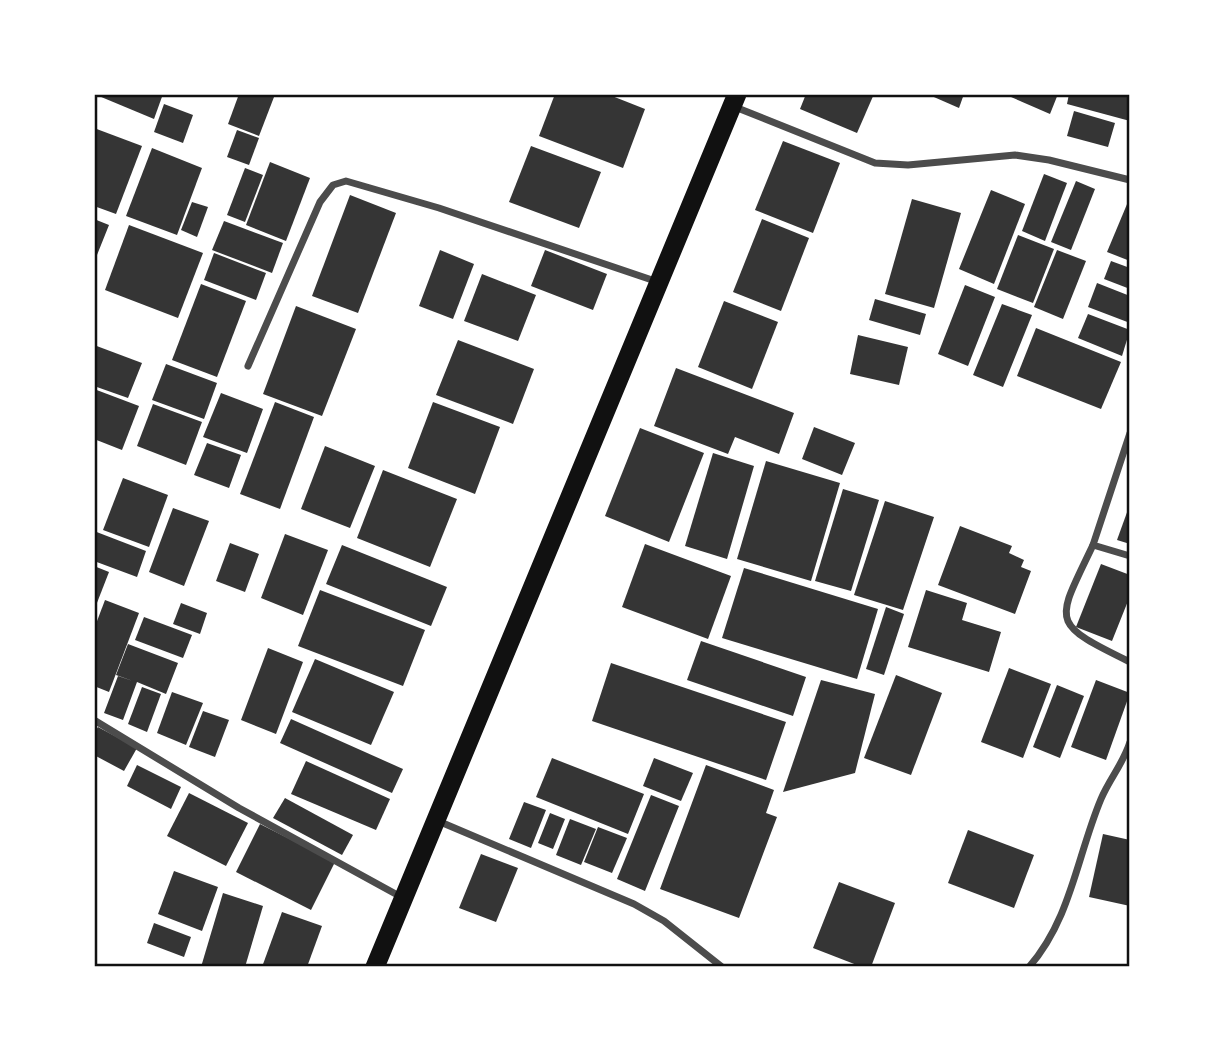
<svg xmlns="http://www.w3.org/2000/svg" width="1224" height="1061" viewBox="0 0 1224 1061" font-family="Ubuntu,sans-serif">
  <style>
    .building { fill: #353535 }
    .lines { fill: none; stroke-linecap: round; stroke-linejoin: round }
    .minor { stroke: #4c4c4c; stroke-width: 7 }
    .trunk { stroke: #111; stroke-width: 19 }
    .neatline { fill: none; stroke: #111; stroke-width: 2.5 }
  </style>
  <rect width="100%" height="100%" fill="#fff"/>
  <g class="building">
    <polygon points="94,94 163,94 154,119"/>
    <polygon points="239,94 274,97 259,136 228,124"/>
    <polygon points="555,94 607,94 645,109 623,168 539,136"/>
    <polygon points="806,94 874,94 857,133 800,109"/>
    <polygon points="927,94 964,94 959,108"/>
    <polygon points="1004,94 1058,94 1050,114"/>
    <polygon points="1069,94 1130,94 1130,121 1067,104"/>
    <polygon points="164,104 193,115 183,143 154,132"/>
    <polygon points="1074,111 1115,123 1108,147 1067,136"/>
    <polygon points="94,128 142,146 116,214 94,206"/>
    <polygon points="237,130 259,138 249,165 227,157"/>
    <polygon points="783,141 840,163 813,233 755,210"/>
    <polygon points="531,146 601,172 579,228 509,202"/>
    <polygon points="152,148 202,168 177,235 126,216"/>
    <polygon points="270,162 310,178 286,241 246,225"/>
    <polygon points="245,168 263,175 245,222 227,215"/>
    <polygon points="1044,174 1067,183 1045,241 1022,231"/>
    <polygon points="1076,181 1095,189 1071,250 1051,242"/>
    <polygon points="991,190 1025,204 994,284 959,269"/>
    <polygon points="350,195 396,213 358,313 312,296"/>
    <polygon points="1130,197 1130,261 1107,252"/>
    <polygon points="912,199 961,213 934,308 885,294"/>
    <polygon points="192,202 208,207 197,237 181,230"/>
    <polygon points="94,219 109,225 95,260 94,260"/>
    <polygon points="762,219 809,238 781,311 733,292"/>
    <polygon points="224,221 283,243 272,273 212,250"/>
    <polygon points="129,225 203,253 178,318 105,290"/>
    <polygon points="1018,235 1054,249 1033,303 997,289"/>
    <polygon points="440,250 474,264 453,319 419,306"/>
    <polygon points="545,250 607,274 593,310 531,286"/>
    <polygon points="1057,250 1086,261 1063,319 1034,307"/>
    <polygon points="214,253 266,273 256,300 204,280"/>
    <polygon points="1111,261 1130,268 1130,289 1104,279"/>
    <polygon points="482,274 536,295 518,341 464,321"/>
    <polygon points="1097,283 1130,296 1130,323 1088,307"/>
    <polygon points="201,284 246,301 217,377 172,360"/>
    <polygon points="965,285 995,297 968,366 938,354"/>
    <polygon points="875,299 926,314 920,335 869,320"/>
    <polygon points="724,301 778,322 752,389 698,367"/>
    <polygon points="1002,304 1032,315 1003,387 973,375"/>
    <polygon points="296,306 356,329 322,416 263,394"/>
    <polygon points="1088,314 1130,330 1122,356 1078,338"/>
    <polygon points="1036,328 1121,362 1101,409 1017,376"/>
    <polygon points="858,335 908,347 899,385 850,374"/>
    <polygon points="458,340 534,369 513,424 436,395"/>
    <polygon points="94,345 142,363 128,398 94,386"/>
    <polygon points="166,364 217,383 204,419 152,400"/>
    <polygon points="676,368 794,413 779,454 735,437 728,454 654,426"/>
    <polygon points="94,389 139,406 122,450 94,439"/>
    <polygon points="221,393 263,409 247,453 203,437"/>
    <polygon points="275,402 314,417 280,509 240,494"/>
    <polygon points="433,402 500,427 475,494 408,468"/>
    <polygon points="153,404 202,422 186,465 137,446"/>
    <polygon points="814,427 855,443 842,475 802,459"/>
    <polygon points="640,428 704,453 669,542 605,516"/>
    <polygon points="207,443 241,455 229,488 194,475"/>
    <polygon points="325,446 375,466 350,528 301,509"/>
    <polygon points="713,453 754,466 727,559 685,546"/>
    <polygon points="766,461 840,483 811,581 737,559"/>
    <polygon points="383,470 457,499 430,567 357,538"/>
    <polygon points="123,478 168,495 149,547 103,530"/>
    <polygon points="843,489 879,500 851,591 815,581"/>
    <polygon points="885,501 934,517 903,610 854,595"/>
    <polygon points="1130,504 1130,544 1117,540"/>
    <polygon points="173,508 209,521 184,586 149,572"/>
    <polygon points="960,526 1012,546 1009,553 1024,560 1021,567 1031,571 1015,614 938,585"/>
    <polygon points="94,531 146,551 137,577 94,561"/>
    <polygon points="285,534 328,550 303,615 261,598"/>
    <polygon points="230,543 259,554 245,592 216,581"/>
    <polygon points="645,544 731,576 708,639 622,607"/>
    <polygon points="342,545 447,587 431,626 326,584"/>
    <polygon points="1101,564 1130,575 1130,596 1112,641 1076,627"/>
    <polygon points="94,566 109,572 95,608 94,608"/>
    <polygon points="744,568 878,609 857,679 722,638"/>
    <polygon points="320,590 425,630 403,686 298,646"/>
    <polygon points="926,590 967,603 962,620 1001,632 989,672 908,647"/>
    <polygon points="105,600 139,613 109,692 94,686 94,629"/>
    <polygon points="181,603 207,613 200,634 173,624"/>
    <polygon points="886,607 904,614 884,675 866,669"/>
    <polygon points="144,617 192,635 183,658 135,640"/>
    <polygon points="701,641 806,677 793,716 687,680"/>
    <polygon points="128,644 178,663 166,694 137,682 123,720 104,713 118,676 133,681 116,675"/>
    <polygon points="268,648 303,662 276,734 241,720"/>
    <polygon points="315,659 394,692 371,745 292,712"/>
    <polygon points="611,663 786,722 766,780 592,721"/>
    <polygon points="1009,668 1051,684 1023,758 981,742"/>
    <polygon points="896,675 942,693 911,775 864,758"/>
    <polygon points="821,680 875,694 855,773 783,792"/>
    <polygon points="1096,680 1130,693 1106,760 1071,747"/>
    <polygon points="1057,685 1084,696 1060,758 1033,747"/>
    <polygon points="142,687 161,694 147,732 128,724"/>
    <polygon points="172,692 203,703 186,745 157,733"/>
    <polygon points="203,711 229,720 215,757 189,747"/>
    <polygon points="291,719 403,769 392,793 280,743"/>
    <polygon points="98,727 137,748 124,771 94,755 94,733"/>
    <polygon points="552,758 644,794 628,834 536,797"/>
    <polygon points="654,758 693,773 681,801 643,786"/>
    <polygon points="306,761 390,799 376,830 291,794"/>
    <polygon points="137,765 181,787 171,809 127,786"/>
    <polygon points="706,765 774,790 766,813 777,817 739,918 660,889"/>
    <polygon points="189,793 248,823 226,866 167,836"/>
    <polygon points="651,795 679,806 645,891 617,879"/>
    <polygon points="285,798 353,835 342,855 273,818"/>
    <polygon points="524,802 546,810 531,848 509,839"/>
    <polygon points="550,813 565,819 553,849 538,843"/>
    <polygon points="570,819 596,829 581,865 556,855"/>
    <polygon points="260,824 335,862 311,910 236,872"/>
    <polygon points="598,827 627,838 612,873 584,862"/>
    <polygon points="968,830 1034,855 1014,908 948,883"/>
    <polygon points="1103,834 1130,840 1130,906 1089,897"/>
    <polygon points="481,854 518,868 496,922 459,908"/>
    <polygon points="174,871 218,887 202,931 158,914"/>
    <polygon points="839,882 895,903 871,967 862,967 813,948"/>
    <polygon points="223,893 263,906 245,967 201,967"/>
    <polygon points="282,912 322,926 307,967 262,967"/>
    <polygon points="154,923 191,937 184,957 147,943"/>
  </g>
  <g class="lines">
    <g class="minor">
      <polyline points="735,107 875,163 908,165 1015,155 1049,160 1130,180"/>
      <polyline points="248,366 320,202 333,185 346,181 439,208 658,282"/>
      <polyline points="1130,433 1093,545 1130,556"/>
      <path d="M1093,545C1056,623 1048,622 1130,662"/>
      <polyline points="94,720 239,808 403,898"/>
      <polyline points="438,821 634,904 664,921 722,967"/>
      <path d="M1029,967C1071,919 1077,856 1101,799C1110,778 1123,764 1130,742"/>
    </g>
    <polyline class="trunk" points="375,967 737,94"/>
  </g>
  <rect width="1224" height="1061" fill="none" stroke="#ffffff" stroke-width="192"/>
  <rect x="96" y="96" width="1032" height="869" class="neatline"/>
</svg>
